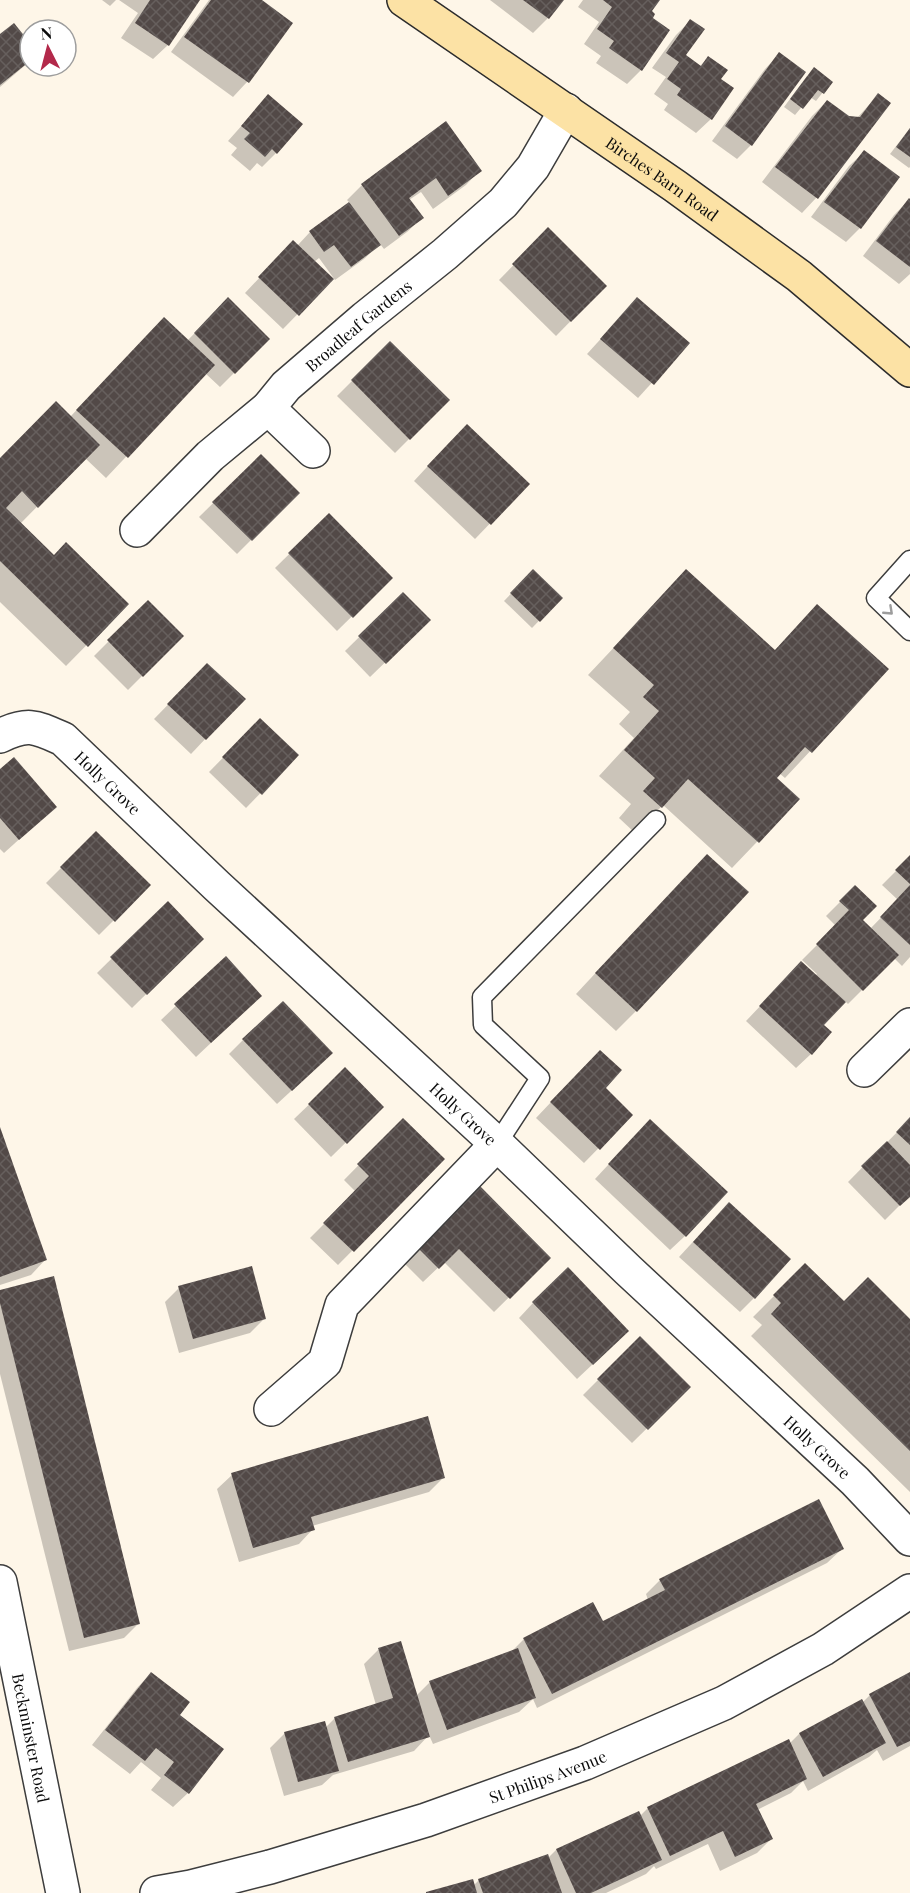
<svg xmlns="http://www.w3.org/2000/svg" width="910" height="1893" viewBox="0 0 910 1893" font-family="'Playfair Display',serif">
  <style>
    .shadow { fill: #0003 }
    .building { fill: url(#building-cross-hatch) }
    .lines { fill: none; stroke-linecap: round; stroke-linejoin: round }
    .lane-casing { stroke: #3d3d3d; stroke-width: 21 }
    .street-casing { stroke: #3d3d3d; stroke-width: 36 }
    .secondary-casing { stroke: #2c2c2c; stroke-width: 36 }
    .lane { stroke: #fff; stroke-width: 18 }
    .street { stroke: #fff; stroke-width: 33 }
    .secondary { stroke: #fce2a5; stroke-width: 33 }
    .oneway { stroke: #9d9d9d }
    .labels { text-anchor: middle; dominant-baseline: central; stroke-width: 6; stroke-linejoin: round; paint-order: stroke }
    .street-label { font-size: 16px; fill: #0a0a0a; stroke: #fff }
  </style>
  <defs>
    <pattern id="building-cross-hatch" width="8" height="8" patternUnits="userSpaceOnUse" patternTransform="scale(1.5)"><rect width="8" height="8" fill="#524947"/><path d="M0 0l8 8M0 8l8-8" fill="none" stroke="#665f5d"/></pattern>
  </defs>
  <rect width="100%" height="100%" fill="#fef6e8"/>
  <g class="shadow">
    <polygon points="102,0 116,0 110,6"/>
    <polygon points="119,0 198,0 168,45 153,59 121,38 138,13"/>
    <polygon points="209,0 259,0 291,23 247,82 233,97 171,52"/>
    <polygon points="490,0 562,0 548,18 533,33"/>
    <polygon points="583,0 658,0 650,11 641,70 627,84 596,63 601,56 584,44 599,22 578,7"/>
    <polygon points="690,21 684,56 700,66 708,58 719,79 711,119 696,133 664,110 668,104 654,94 666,77 652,68 676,35"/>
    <polygon points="0,36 30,45 30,61 0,87"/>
    <polygon points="779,54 751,145 737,159 712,141 765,69"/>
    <polygon points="807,76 831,82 816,101 810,97 795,115 784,107"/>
    <polygon points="878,95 889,104 816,198 802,213 762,182 812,116 827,101 848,117 857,118"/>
    <polygon points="268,96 276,153 262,167 257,163 250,171 231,155 237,148 228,141"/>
    <polygon points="445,124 480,170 466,185 433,209 421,192 409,200 422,218 407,232 384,249 380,244 364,259 335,280 319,258 314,262 332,279 283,329 245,293 279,257 297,246 310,232 350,203 347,200 362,185"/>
    <polygon points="910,128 910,167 909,168 890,154"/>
    <polygon points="864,152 860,228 846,242 811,217 849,166"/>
    <polygon points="909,200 910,274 899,284 863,256 894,215"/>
    <polygon points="548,230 605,286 556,336 499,280"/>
    <polygon points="228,299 268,339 220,387 205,373 106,478 85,458 20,524 54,557 127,604 66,666 0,602 0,460 70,417 143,340 187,341"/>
    <polygon points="637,299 688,343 638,398 587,354"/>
    <polygon points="390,343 448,400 395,453 337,396"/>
    <polygon points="452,440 528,484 475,539 414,481"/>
    <polygon points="261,456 298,493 237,554 199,517"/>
    <polygon points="329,515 391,578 337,631 275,568"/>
    <polygon points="533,571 561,598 532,628 504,601"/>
    <polygon points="686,571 774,651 817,606 887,669 785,778 779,773 775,778 798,799 732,868 663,805 635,833 619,818 631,804 599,776 634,738 619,724 630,712 588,675"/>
    <polygon points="403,594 429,620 370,677 345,651"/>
    <polygon points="148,602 182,636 128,690 94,656"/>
    <polygon points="193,679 243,699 191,754 154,719"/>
    <polygon points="260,720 297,756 246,808 209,772"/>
    <polygon points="0,771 55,807 4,853 0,849"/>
    <polygon points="96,833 149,885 99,935 46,883"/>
    <polygon points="910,857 910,957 902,966 894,958 848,1004 845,1001 822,1025 811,1054 796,1068 746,1021 787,978 815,976 817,974 802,960 836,926 826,916 855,887 861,920 870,929 898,900 882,885"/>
    <polygon points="686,876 636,1011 616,1031 576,994"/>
    <polygon points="168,903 202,939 132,1008 97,973"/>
    <polygon points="225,959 246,1010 196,1057 161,1020"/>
    <polygon points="243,1040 316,1068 277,1104 229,1054"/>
    <polygon points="585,1066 604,1088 631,1115 584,1163 536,1118"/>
    <polygon points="345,1070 382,1107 331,1157 294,1119"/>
    <polygon points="910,1119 910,1195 885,1220 848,1182"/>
    <polygon points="403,1120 443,1159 338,1265 310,1238 356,1192 344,1180"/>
    <polygon points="0,1131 45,1260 31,1275 0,1285"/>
    <polygon points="636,1135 685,1236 670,1250 595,1179"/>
    <polygon points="479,1187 549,1258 494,1312 444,1262 423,1282 403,1262"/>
    <polygon points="714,1219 754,1298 740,1312 679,1257"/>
    <polygon points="805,1265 844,1303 910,1321 910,1492 751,1336 762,1325 753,1317"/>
    <polygon points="179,1288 265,1318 250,1333 179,1353 165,1302"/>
    <polygon points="0,1291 139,1623 124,1638 69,1651 0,1374"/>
    <polygon points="533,1303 612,1346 577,1379 519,1318"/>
    <polygon points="640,1338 689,1387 632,1443 583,1395"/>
    <polygon points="232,1475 444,1477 429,1492 312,1526 313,1529 299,1544 239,1562 217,1489"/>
    <polygon points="842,1549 827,1563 537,1708 533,1699 519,1712 433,1744 429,1735 414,1751 333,1775 322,1785 284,1796 270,1748 285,1733 325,1728 335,1718 376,1705 364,1664 378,1650 400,1643 416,1696 430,1682 510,1653 524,1639 602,1623 648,1600 646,1594 660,1580"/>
    <polygon points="151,1673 178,1716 188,1793 173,1807 151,1790 161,1778 141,1762 130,1774 92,1745 137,1688"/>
    <polygon points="910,1674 910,1746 883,1761 877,1750 869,1757 808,1791 803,1781 791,1793 757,1810 771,1839 757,1853 720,1871 708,1844 656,1869 654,1866 646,1874 606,1893 429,1893 473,1886 479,1880 548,1858 556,1850 638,1813 640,1816 648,1808 789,1744 799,1734 861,1701 862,1703 870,1695"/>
  </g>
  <g class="building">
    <polygon points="150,0 200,0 169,46 135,23"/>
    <polygon points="211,0 262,0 293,23 249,83 184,37"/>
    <polygon points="523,0 564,0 549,19"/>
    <polygon points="603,0 660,0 652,11 655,14 653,18 670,30 642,71 609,48 614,41 597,29 612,7"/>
    <polygon points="690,19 705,29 686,55 701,66 708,56 728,70 721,79 734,88 712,120 677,95 681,89 667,79 679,62 666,53"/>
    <polygon points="14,23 30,43 30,61 0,85 0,34"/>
    <polygon points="779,52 806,72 752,146 725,126"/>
    <polygon points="814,67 833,82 824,94 818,90 803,109 790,99"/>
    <polygon points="878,93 891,103 818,199 775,167 827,100 849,116 860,117"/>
    <polygon points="268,94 303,124 277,154 272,149 265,157 244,139 250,133 241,126"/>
    <polygon points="446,121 482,171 448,196 436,178 409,198 424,218 399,236 361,184"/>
    <polygon points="910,128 910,157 896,147"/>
    <polygon points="864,150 900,177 861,229 824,202"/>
    <polygon points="909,198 910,199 910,267 876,241"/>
    <polygon points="349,202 381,245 351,267 334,245 324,252 309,231"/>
    <polygon points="548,227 607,286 571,322 512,264"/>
    <polygon points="293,240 334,279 299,316 258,277"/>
    <polygon points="228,297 270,339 235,374 194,333"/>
    <polygon points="637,297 690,343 654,385 600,339"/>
    <polygon points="164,317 215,365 128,458 76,410"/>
    <polygon points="390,341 450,400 410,440 351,380"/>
    <polygon points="56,401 100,445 38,508 22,491 6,508 54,555 66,542 129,604 88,647 0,561 0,458"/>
    <polygon points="467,424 530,484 491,525 427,466"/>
    <polygon points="261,454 300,493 252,541 212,502"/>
    <polygon points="329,513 393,578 353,618 288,553"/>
    <polygon points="533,569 563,598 540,622 510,593"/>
    <polygon points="686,569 775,650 817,604 889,669 812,753 805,747 777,778 800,799 759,843 688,779 662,808 643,791 655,778 624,750 659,711 643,697 654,685 613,648"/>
    <polygon points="403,592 431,620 386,664 358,636"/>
    <polygon points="148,600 184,636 143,677 107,640"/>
    <polygon points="207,663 246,699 206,740 167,704"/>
    <polygon points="260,718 299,755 262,795 222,757"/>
    <polygon points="14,757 57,807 19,840 0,818 0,769"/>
    <polygon points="96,831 151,885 115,922 60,867"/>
    <polygon points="707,854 749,892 637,1012 595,973"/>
    <polygon points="910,855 910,884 895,870"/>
    <polygon points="855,885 877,906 863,920 899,955 863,991 816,944 849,910 839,901"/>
    <polygon points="910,885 910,945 880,917"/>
    <polygon points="168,901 204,939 147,995 110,957"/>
    <polygon points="226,956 262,996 211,1043 174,1004"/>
    <polygon points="801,961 846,1002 824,1025 832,1032 812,1055 759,1006"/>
    <polygon points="283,1001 333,1053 292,1091 242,1039"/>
    <polygon points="600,1050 622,1070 606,1088 633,1115 600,1150 550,1102"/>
    <polygon points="345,1067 384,1107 347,1144 308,1104"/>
    <polygon points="910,1117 910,1145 896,1132"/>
    <polygon points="403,1118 445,1159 354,1252 323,1223 369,1176 357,1164"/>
    <polygon points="650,1119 728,1192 686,1237 608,1164"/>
    <polygon points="0,1127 47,1260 0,1277"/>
    <polygon points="887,1141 910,1165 910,1197 900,1206 861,1166"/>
    <polygon points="479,1185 551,1258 510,1299 459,1249 439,1269 417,1247"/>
    <polygon points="729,1202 791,1259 755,1299 693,1242"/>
    <polygon points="805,1263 844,1301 868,1277 910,1319 910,1451 771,1314 781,1303 773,1295"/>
    <polygon points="252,1266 266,1319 193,1339 178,1286"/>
    <polygon points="568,1267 629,1331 593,1365 532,1302"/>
    <polygon points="54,1276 140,1624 84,1638 0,1303 0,1290"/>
    <polygon points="640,1336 691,1387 648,1430 597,1379"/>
    <polygon points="428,1416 445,1478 311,1517 315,1530 253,1548 231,1473"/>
    <polygon points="819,1499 844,1549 552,1694 523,1638 593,1602 603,1621 665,1590 659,1579"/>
    <polygon points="401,1641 430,1737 348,1762 334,1717 393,1698 378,1648"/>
    <polygon points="518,1648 536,1698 447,1730 429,1681"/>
    <polygon points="151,1672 190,1702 180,1715 224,1749 189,1794 164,1775 174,1762 156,1748 145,1761 105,1730"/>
    <polygon points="910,1672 910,1741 897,1747 869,1694"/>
    <polygon points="862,1699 886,1743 823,1777 799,1733"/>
    <polygon points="325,1721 339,1771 298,1782 284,1732"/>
    <polygon points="789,1739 807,1779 756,1804 773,1839 735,1857 723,1831 670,1856 647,1807"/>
    <polygon points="639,1811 662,1860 591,1893 576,1893 556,1849"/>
    <polygon points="548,1854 562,1893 483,1893 478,1879"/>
    <polygon points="473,1879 477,1893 426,1893 426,1892"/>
  </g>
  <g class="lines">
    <defs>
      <g id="lane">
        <polyline points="910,560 876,598 910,631"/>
        <polyline points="497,1144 540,1078 483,1025 482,997 656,820"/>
      </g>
      <g id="street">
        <polyline points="268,408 313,451"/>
        <path id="s1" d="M137,530L210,456L268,408L286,386L365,318L445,254L503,203L533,167L566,110"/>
        <path id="s2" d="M0,736C28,722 36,727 63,739L217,886L497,1144L628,1270L855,1481L910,1539"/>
        <polyline points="864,1070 910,1025"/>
        <polyline points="271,1409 325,1362 342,1305 497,1144"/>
        <path id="s3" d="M0,1582L63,1893"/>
        <path id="s4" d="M157,1893L191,1887L270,1867L426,1820L585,1763L724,1703L823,1649L910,1591"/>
      </g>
      <g id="secondary">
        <path id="s5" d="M404,0L675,186L799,276L910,370"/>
      </g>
    </defs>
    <use href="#lane" class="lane-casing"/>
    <use href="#street" class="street-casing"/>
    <use href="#secondary" class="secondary-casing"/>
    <use href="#lane" class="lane"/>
    <use href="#street" class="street"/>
    <use href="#secondary" class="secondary"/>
  </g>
  <defs><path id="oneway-chevron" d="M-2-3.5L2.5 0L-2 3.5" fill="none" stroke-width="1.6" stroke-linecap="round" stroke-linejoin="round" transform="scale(1.5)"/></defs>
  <use class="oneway" href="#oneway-chevron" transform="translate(889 611) rotate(43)"/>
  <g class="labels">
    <g class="street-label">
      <text stroke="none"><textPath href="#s5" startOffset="314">Birches Barn Road</textPath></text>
      <text stroke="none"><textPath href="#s1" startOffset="302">Broadleaf Gardens</textPath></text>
      <text stroke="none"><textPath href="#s2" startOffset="129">Holly Grove</textPath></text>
      <text stroke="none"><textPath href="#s2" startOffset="615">Holly Grove</textPath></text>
      <text stroke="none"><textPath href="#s2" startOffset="1101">Holly Grove</textPath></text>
      <text stroke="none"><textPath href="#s3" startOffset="159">Beckminster Road</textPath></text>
      <text stroke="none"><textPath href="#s4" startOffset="408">St Philips Avenue</textPath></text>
    </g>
  </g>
  <g transform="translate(48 48) rotate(354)"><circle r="28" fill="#ffffff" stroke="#9d9d9d" stroke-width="1.5"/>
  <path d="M0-4.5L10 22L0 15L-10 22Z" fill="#b3294a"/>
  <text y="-9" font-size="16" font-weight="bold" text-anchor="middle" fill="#0a0a0a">N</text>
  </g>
</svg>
